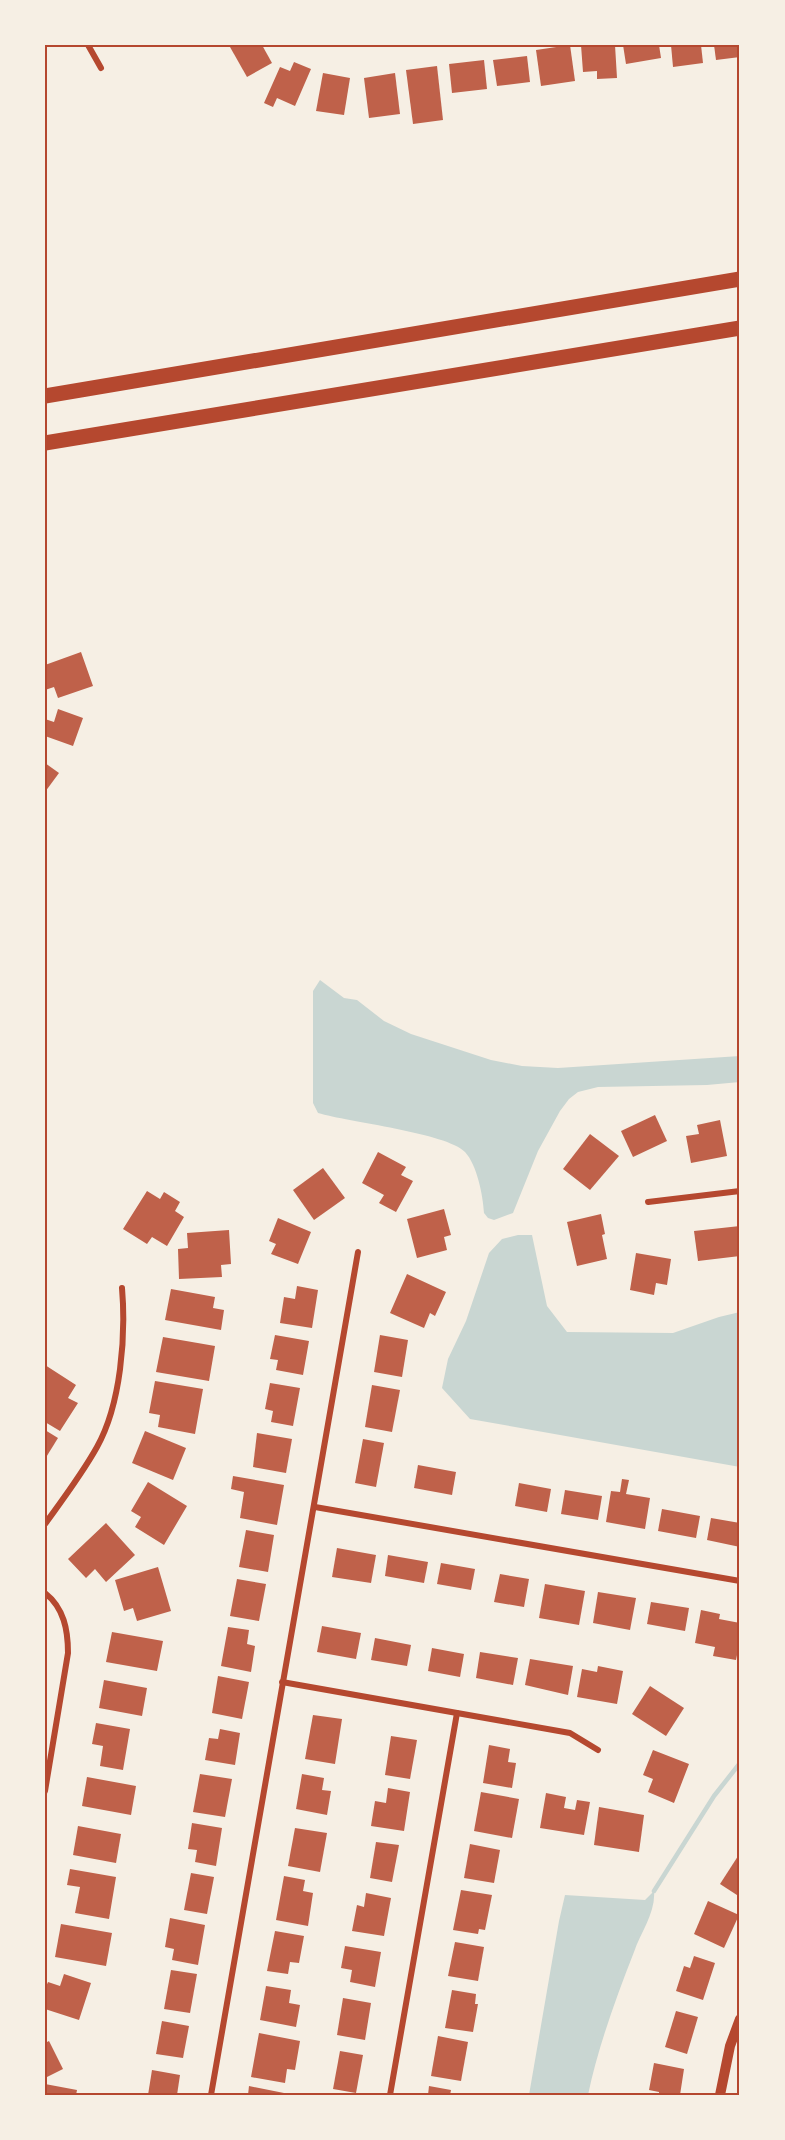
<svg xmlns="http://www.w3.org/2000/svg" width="785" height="2140" viewBox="0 0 785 2140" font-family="'DejaVu Sans',sans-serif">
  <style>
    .water { fill: #c9d6d2 }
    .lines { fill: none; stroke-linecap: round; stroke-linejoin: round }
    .stream { stroke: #c9d6d2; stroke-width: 4.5 }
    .building { fill: #bf614a }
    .minor { stroke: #b5482f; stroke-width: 6 }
    .tertiary { stroke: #b5482f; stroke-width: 10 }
    .motorway { stroke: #b5482f; stroke-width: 15 }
    .neatline { fill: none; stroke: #b5482f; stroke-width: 2 }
  </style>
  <rect width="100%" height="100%" fill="#f6efe4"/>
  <g class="water">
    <path d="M320,980L344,998L357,1000L384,1021L411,1034L491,1060L522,1066L558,1068L740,1056V1082L707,1085L598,1087L578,1092L569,1099L560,1111L538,1151L513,1213L494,1220L488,1218L484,1213C483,1195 477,1165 465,1152C447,1133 348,1122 318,1113L313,1103V991Z"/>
    <polygon points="518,1235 532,1235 547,1306 567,1332 673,1333 719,1317 740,1312 740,1467 470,1419 442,1388 448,1359 466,1321 489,1253 502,1239"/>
    <path d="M654,1891C656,1912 641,1932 634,1952C616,1998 598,2047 588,2095H529L559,1921L565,1895L645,1900Z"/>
  </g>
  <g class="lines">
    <polyline class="stream" points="654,1891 714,1796 740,1763"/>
  </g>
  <g class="building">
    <polygon points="233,45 262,45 272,63 247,77 230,47"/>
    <polygon points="570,45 575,81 541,86 536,50"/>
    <polygon points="581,45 615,45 617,78 597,79 597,71 583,72"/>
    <polygon points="623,45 659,45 661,58 626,64"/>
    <polygon points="671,45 701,45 703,63 673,67"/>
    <polygon points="714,45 740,45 740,57 716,60"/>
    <polygon points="527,56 530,82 497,86 493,60"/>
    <polygon points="484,60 487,89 452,93 449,64"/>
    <polygon points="294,62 311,69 295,106 277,98 273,107 264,103 280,67 290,71"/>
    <polygon points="437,66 443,120 413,124 406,70"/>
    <polygon points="323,73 350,78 344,115 316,111"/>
    <polygon points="395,73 400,114 369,118 364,78"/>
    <polygon points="81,652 93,686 58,698 54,687 45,690 45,665"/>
    <polygon points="58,709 83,718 73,746 45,736 45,719 54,722"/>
    <polygon points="45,763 59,773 45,792"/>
    <polygon points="655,1115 667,1141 633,1157 621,1131"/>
    <polygon points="720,1120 727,1156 691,1163 686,1136 699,1134 697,1125"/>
    <polygon points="590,1134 619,1156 590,1190 563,1169"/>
    <polygon points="378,1152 406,1167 401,1175 413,1181 396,1212 379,1203 384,1195 362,1183"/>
    <polygon points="323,1168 345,1198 314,1220 293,1190"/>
    <polygon points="147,1191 160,1199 164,1192 180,1202 175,1211 184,1217 167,1246 152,1237 147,1244 123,1229"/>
    <polygon points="444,1209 451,1235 444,1237 447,1250 417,1258 407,1219"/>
    <polygon points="601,1214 605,1234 602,1235 607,1259 577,1266 567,1222"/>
    <polygon points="278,1218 311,1232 298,1264 271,1254 276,1244 269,1241"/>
    <polygon points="740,1226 740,1256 698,1261 694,1231"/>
    <polygon points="229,1230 231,1264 221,1265 222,1277 179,1279 178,1249 188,1248 187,1233"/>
    <polygon points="636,1253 671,1259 667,1285 656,1283 654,1295 630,1290"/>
    <polygon points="407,1274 446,1292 435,1316 430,1313 424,1328 390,1313"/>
    <polygon points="297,1286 318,1290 312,1328 280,1323 284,1297 295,1299"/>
    <polygon points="171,1289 215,1297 213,1308 224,1310 221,1330 165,1320"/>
    <polygon points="275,1335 309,1341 303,1375 276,1370 278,1360 270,1359"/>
    <polygon points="380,1335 408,1340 402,1377 374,1372"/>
    <polygon points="163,1337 215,1346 209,1381 156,1372"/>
    <polygon points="45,1365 76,1385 68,1398 78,1403 60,1431 45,1422"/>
    <polygon points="155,1381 203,1389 195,1434 158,1427 160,1415 149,1413"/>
    <polygon points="270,1383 300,1388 293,1426 271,1422 273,1411 265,1409"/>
    <polygon points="372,1385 400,1390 392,1432 365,1427"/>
    <polygon points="45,1430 58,1438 45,1459"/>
    <polygon points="145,1431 186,1448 173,1480 132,1463"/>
    <polygon points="257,1433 292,1439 286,1473 253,1467"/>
    <polygon points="363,1439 384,1443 376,1487 355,1483"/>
    <polygon points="418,1465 456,1472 452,1495 414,1488"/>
    <polygon points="233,1476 284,1485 277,1525 240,1518 244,1492 231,1489"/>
    <polygon points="622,1479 629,1480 626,1494 650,1498 645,1529 606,1522 611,1491 620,1492"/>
    <polygon points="148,1482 187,1506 164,1545 135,1527 141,1517 131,1511"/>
    <polygon points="519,1483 551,1489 547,1512 515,1506"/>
    <polygon points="565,1490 602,1496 598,1520 561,1514"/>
    <polygon points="662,1509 700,1516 696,1538 658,1531"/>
    <polygon points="711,1518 740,1523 740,1547 707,1540"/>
    <polygon points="106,1523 135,1555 106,1582 95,1569 86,1578 68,1559"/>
    <polygon points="246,1530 274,1535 268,1572 239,1567"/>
    <polygon points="337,1548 376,1555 371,1583 332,1577"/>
    <polygon points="388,1555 428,1562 424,1583 385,1576"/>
    <polygon points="441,1563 475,1569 471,1590 437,1584"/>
    <polygon points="158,1567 171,1611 137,1621 133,1608 124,1611 115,1580"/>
    <polygon points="500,1574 529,1579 524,1607 494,1602"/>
    <polygon points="237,1579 266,1584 259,1621 230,1616"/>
    <polygon points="545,1584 585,1591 579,1625 539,1618"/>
    <polygon points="598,1592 636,1598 630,1630 593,1623"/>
    <polygon points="651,1602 689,1608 685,1631 647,1624"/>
    <polygon points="701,1610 720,1614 719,1619 740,1623 740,1640 736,1660 713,1656 715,1647 695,1643"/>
    <polygon points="322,1626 361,1633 356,1659 317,1652"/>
    <polygon points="228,1627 249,1630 247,1644 255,1646 251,1672 221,1666"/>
    <polygon points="112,1632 163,1641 157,1671 106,1662"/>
    <polygon points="375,1638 411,1645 407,1666 371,1660"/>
    <polygon points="432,1648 464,1654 460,1677 428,1671"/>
    <polygon points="480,1652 518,1658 513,1685 476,1678"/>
    <polygon points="530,1659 573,1666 568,1695 525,1685"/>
    <polygon points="598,1666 623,1671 617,1704 577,1697 582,1669 597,1672"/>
    <polygon points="218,1676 249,1682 242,1719 212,1713"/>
    <polygon points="104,1680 147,1688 142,1716 99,1708"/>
    <polygon points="650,1686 684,1708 666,1736 632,1714"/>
    <polygon points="313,1715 342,1719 335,1764 305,1759"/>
    <polygon points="96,1723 130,1729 123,1770 100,1766 103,1746 92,1744"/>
    <polygon points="220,1729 240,1733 235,1765 205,1760 209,1738 218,1739"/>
    <polygon points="391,1736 417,1740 410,1779 385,1775"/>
    <polygon points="489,1745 510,1749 508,1762 516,1763 512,1788 483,1783"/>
    <polygon points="653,1750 689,1764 674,1803 648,1792 653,1779 643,1775"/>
    <polygon points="200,1774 232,1779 225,1817 193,1812"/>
    <polygon points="302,1774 324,1778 322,1790 331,1791 327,1815 296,1809"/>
    <polygon points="87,1777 136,1786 131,1815 82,1806"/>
    <polygon points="388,1788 410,1792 404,1831 371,1826 375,1801 386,1803"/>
    <polygon points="481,1792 519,1799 512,1838 474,1831"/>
    <polygon points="546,1793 566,1797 564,1808 575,1810 577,1800 590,1802 584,1835 540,1828"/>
    <polygon points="599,1807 644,1815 639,1852 594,1845"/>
    <polygon points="192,1823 222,1828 216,1866 195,1862 197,1850 188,1849"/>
    <polygon points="78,1826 121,1834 116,1863 73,1855"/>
    <polygon points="295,1828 327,1833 320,1872 288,1866"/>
    <polygon points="376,1842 399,1845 392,1882 370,1878"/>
    <polygon points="470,1844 500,1850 494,1883 464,1878"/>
    <polygon points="740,1853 740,1897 720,1884"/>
    <polygon points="70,1869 116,1877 109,1919 75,1913 80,1887 67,1885"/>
    <polygon points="191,1873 214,1877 207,1914 184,1910"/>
    <polygon points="284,1876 305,1880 303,1891 313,1893 308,1926 276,1920"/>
    <polygon points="461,1890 492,1895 485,1930 479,1929 478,1934 453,1930"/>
    <polygon points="366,1893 391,1898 384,1936 352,1931 357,1905 364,1907"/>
    <polygon points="708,1901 739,1915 724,1948 694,1934"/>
    <polygon points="170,1918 205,1925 198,1965 172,1960 174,1949 165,1947"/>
    <polygon points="61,1924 112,1933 106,1966 55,1957"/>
    <polygon points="275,1931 304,1936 299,1963 290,1962 288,1974 267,1971"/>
    <polygon points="455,1942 484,1947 478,1981 448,1976"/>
    <polygon points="345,1946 381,1952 375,1987 350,1982 352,1970 341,1968"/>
    <polygon points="694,1956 715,1963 703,2000 676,1991 684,1966 690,1968"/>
    <polygon points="171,1970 197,1974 190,2013 164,2009"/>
    <polygon points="64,1974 91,1983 79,2020 45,2009 45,1989 48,1982 60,1986"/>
    <polygon points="266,1986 291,1990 289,2003 300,2005 296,2027 260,2020"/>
    <polygon points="452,1990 476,1994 475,2004 478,2004 473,2032 445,2028"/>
    <polygon points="343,1998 371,2003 365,2040 337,2035"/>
    <polygon points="676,2011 698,2017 687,2054 665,2047"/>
    <polygon points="162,2021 189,2026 183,2058 156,2054"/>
    <polygon points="259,2033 300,2041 295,2070 287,2069 285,2083 251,2077"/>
    <polygon points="438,2036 468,2042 461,2081 431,2076"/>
    <polygon points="49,2041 63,2069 45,2078 45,2043"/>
    <polygon points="340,2051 363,2055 356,2093 333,2089"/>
    <polygon points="654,2063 684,2069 680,2095 659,2095 659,2092 649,2090"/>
    <polygon points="152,2070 180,2075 177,2095 148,2095"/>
    <polygon points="45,2084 77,2090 76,2095 45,2095"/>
    <polygon points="249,2086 284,2093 284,2095 248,2095"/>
    <polygon points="429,2086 451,2090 450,2095 428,2095"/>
  </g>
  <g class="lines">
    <g class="minor">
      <polyline points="88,45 101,68"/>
      <polyline points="648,1202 740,1191"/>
      <polyline points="315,1507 740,1581"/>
      <path d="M45,1524C63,1499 82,1474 97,1447C121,1404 126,1336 122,1288"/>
      <path d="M45,1593C64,1608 68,1630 68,1653L45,1791"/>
      <polyline points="282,1682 570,1733 598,1750"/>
      <polyline points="211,2095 358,1252"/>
      <polyline points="390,2095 457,1713"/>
    </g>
    <polyline class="tertiary" points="720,2095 730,2046 740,2019"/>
    <g class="motorway">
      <polyline points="45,396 740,279"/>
      <polyline points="45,443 740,328"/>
    </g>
  </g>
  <rect width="785" height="2140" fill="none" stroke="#f6efe4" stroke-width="93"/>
  <rect x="46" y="46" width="692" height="2048" class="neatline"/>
</svg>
